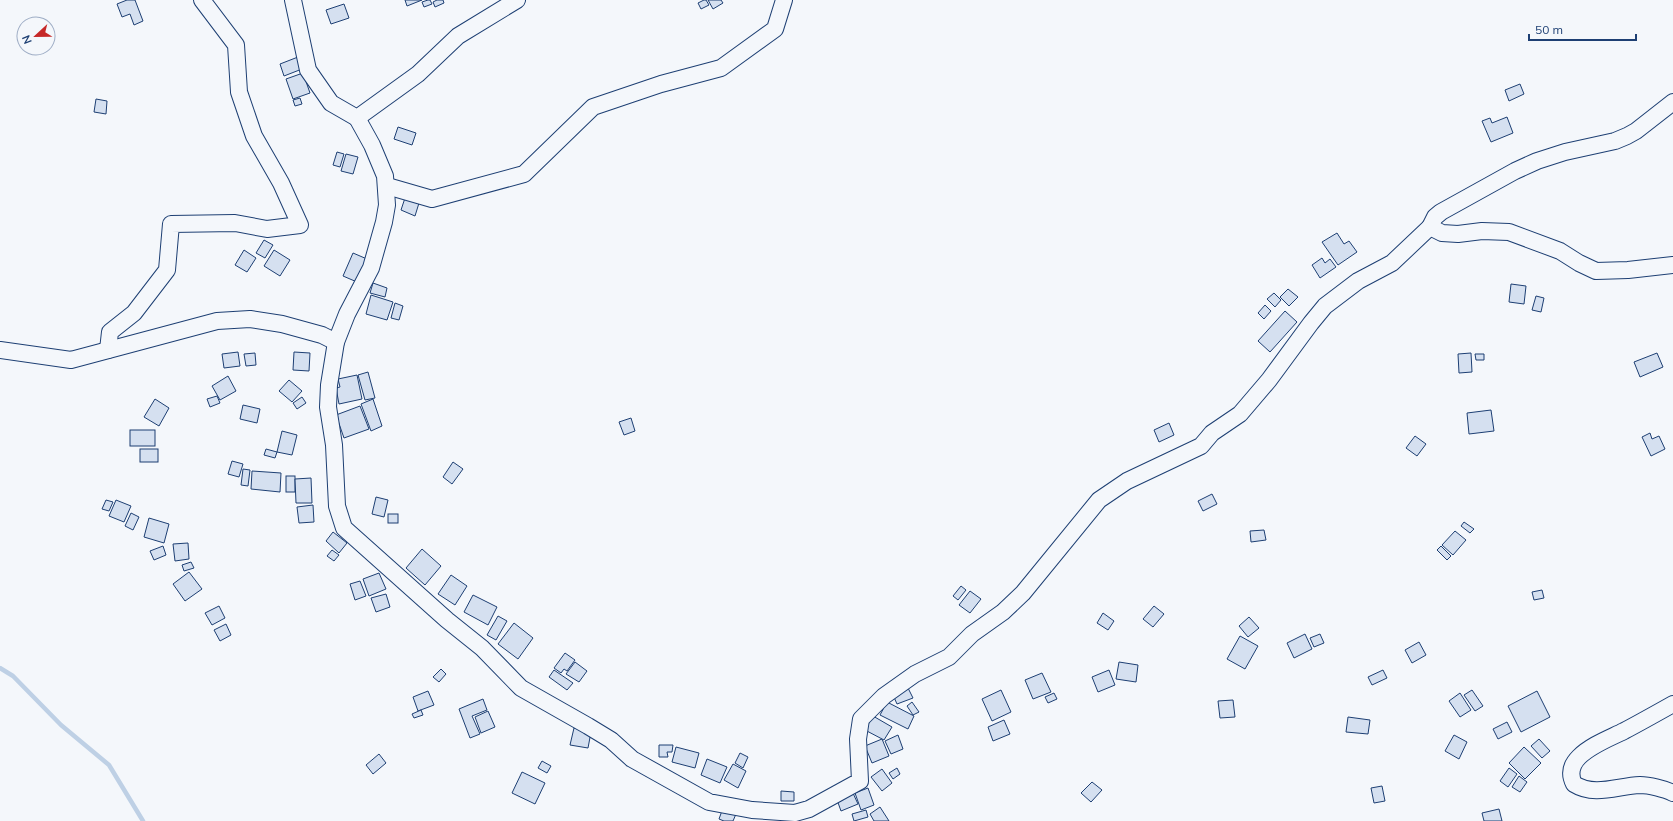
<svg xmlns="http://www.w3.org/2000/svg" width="1673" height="821" viewBox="0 0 1673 821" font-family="Mulish,sans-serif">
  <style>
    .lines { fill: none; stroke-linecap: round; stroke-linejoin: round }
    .stream { stroke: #bed0e5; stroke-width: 4.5 }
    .building { fill: #d5e0f0; stroke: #1d3f73 }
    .minor-casing { stroke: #1d3f73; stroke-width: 18 }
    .minor { stroke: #f4f7fb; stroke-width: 16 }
  </style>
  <rect width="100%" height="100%" fill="#f4f7fb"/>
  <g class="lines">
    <polyline class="stream" points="0,668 13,676 61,725 109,765 143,821"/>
  </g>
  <g class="building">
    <polygon points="127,0 135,0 143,21 134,25 130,14 122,17 117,4"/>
    <polygon points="405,0 422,0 407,6"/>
    <polygon points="428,0 430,0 432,4 424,7 422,2"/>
    <polygon points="437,0 443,0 444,3 435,7 433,2"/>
    <polygon points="704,0 706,0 709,5 701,9 698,3"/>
    <polygon points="708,0 721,0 723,3 713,9"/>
    <polygon points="344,4 349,18 331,24 326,10"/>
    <polygon points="298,57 302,69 284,76 280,64"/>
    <polygon points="303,73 310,93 293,99 286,79"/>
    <polygon points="1520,84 1524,94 1509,101 1505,90"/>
    <polygon points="300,98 302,104 295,106 293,100"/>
    <polygon points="96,99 107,101 106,114 94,112"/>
    <polygon points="1507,117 1513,133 1491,142 1482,121 1490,118 1492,123"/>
    <polygon points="398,127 416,133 412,145 394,139"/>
    <polygon points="337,152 344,154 340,167 333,165"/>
    <polygon points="346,154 358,157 353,174 341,171"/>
    <polygon points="405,198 419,203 415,216 401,210"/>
    <polygon points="1337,233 1344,244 1349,241 1357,252 1338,265 1322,242"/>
    <polygon points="264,240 273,245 265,258 256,253"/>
    <polygon points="244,250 256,258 247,272 235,265"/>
    <polygon points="274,250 290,260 280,276 264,266"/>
    <polygon points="353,253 367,259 357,282 343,276"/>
    <polygon points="1322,258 1325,263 1330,259 1336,267 1320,278 1312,265"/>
    <polygon points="373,283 387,288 385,297 370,293"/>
    <polygon points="1511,284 1526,286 1524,304 1509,302"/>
    <polygon points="1288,289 1298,297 1289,306 1280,297"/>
    <polygon points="1274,293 1281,300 1275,307 1267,299"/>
    <polygon points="371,295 393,302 387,320 366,314"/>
    <polygon points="1536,296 1544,298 1541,312 1532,310"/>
    <polygon points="395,303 403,306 399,320 391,318"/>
    <polygon points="1265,305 1271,311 1264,319 1258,313"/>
    <polygon points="1285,311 1297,322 1270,352 1258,341"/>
    <polygon points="238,352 240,366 224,368 222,354"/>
    <polygon points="294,352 310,353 309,371 293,370"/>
    <polygon points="255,353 256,365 246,366 244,354"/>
    <polygon points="1471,353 1472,372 1459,373 1458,354"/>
    <polygon points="1657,353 1663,367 1640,377 1634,362"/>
    <polygon points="1475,354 1484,354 1484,360 1476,360"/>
    <polygon points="368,372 375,398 365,400 358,375"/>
    <polygon points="357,375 362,399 339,404 336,388 340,387 338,379"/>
    <polygon points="228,376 236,391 220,400 212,386"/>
    <polygon points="289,380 302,391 292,402 279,391"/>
    <polygon points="217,396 220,403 210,407 207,399"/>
    <polygon points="302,397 306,403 297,409 293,403"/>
    <polygon points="155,399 169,408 159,426 144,417"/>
    <polygon points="373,399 382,426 371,431 361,404"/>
    <polygon points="243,405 260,409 257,423 240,419"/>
    <polygon points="360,406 369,429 344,438 336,415"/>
    <polygon points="1491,410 1494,431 1469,434 1467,413"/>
    <polygon points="631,418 635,431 624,435 619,422"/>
    <polygon points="1169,423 1174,435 1159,442 1154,430"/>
    <rect x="130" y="430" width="25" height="16"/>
    <polygon points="282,431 297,435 292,455 277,452"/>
    <polygon points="1650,433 1652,439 1659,436 1665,449 1651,456 1642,437"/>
    <polygon points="1415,436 1426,444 1417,456 1406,448"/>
    <rect x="140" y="449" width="18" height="13"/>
    <polygon points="266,449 277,452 275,458 264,455"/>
    <polygon points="232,461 243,464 239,477 228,474"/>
    <polygon points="453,462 463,469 452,484 443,477"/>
    <polygon points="243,469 250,470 248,486 241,485"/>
    <polygon points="252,471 281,473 280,492 251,489"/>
    <rect x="286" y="476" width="9" height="16"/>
    <polygon points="311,478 312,503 296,503 295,479"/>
    <polygon points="1212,494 1217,504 1203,511 1198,501"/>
    <polygon points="376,497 388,500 384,517 372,514"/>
    <polygon points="106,500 113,502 109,511 102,509"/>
    <polygon points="116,500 131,506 124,522 109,516"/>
    <polygon points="313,505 314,522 299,523 297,507"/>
    <polygon points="131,513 139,517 133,530 125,526"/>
    <rect x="388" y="514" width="10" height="9"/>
    <polygon points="149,518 169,524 164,543 144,537"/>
    <polygon points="1464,522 1474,529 1470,533 1461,526"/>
    <polygon points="1264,530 1266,540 1251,542 1250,531"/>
    <polygon points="1455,531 1466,540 1453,555 1442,545"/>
    <polygon points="333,532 347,543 339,553 326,541"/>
    <polygon points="188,543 189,559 175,561 173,544"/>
    <polygon points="163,546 166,555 154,560 150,551"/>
    <polygon points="1441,546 1451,556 1447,560 1437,550"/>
    <polygon points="422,549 441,566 425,585 406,568"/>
    <polygon points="332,550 339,555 334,561 327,556"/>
    <polygon points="191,562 194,568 184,571 182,565"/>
    <polygon points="189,572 202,589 185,601 173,584"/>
    <polygon points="379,573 386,589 369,596 363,579"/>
    <polygon points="451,575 467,586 455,605 438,594"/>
    <polygon points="360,581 366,596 355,600 350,584"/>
    <polygon points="961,586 966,590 958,600 953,596"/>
    <polygon points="1542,590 1544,598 1534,600 1532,592"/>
    <polygon points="970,591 981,599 970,613 959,605"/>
    <polygon points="386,594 390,607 376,612 371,598"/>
    <polygon points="473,595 497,607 488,625 464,612"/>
    <polygon points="219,606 225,618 212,625 205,613"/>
    <polygon points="1154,606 1164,614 1153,627 1143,619"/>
    <polygon points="1103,613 1114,621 1108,630 1097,623"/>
    <polygon points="498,616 507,621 496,640 487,635"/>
    <polygon points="1249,617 1259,628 1248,637 1239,626"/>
    <polygon points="514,623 533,638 518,659 498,644"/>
    <polygon points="226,624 231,635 220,641 214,630"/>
    <polygon points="1305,634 1312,649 1294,658 1287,643"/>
    <polygon points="1320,634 1324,643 1314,647 1310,638"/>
    <polygon points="1240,636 1258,646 1245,669 1227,659"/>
    <polygon points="1419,642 1426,655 1412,663 1405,650"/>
    <polygon points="565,653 575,660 567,671 564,669 561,673 554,668"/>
    <polygon points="575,662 587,671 579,682 566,674"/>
    <polygon points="1119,662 1138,665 1136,682 1116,679"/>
    <polygon points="441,669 446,674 439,682 433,677"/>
    <polygon points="554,670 573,683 567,690 549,677"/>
    <polygon points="1109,670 1115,685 1098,692 1092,677"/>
    <polygon points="1383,670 1387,678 1372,685 1368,677"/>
    <polygon points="1042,673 1051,692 1033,699 1025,680"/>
    <polygon points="908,688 913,698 897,704 893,695"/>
    <polygon points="1001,690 1011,712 992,721 982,699"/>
    <polygon points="1472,690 1483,706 1475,711 1464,695"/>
    <polygon points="428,691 434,705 418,711 413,697"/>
    <polygon points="1537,691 1550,717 1521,732 1508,706"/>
    <polygon points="1054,693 1057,699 1048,703 1045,697"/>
    <polygon points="1460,693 1471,710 1460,717 1449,701"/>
    <polygon points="483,699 487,710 472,716 480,734 470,738 459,709"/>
    <polygon points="1233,700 1235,717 1220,718 1218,701"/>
    <polygon points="887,702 914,716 908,729 880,715"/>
    <polygon points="912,702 919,712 913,715 907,706"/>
    <polygon points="421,710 423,715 414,718 412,714"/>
    <polygon points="488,711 495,727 481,733 475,717"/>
    <polygon points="873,716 892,727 884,740 865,730"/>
    <polygon points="1348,717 1370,720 1368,734 1346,732"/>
    <polygon points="1004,720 1010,734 993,741 988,727"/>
    <polygon points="1507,722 1512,732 1498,739 1493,729"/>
    <polygon points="574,728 591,732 588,748 570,745"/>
    <polygon points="898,735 903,749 891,754 885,741"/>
    <polygon points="1454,735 1467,742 1459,759 1445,751"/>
    <polygon points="882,739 889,756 872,763 865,746"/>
    <polygon points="1539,739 1550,751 1542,758 1531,746"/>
    <polygon points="659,745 673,745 672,752 667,752 668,757 659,757"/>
    <polygon points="676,747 699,753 695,768 672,762"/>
    <polygon points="1524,747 1541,763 1525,779 1509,763"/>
    <polygon points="740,753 748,757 743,768 735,763"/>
    <polygon points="379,754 386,763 373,774 366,765"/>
    <polygon points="707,759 727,767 720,783 701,775"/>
    <polygon points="542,761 551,766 547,773 538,768"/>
    <polygon points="733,764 746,771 738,788 724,780"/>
    <polygon points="897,768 900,774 893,779 889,773"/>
    <polygon points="1509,768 1517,774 1508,787 1500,781"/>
    <polygon points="882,769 892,783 882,791 871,777"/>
    <polygon points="522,772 545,783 535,804 512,793"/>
    <polygon points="1519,776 1527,782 1520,792 1512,787"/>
    <polygon points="1092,782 1102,790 1091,802 1081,793"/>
    <polygon points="1382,786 1385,801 1374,803 1371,788"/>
    <polygon points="868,788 874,805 861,810 855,793"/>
    <polygon points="781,791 794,792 794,801 781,801"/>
    <polygon points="852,791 858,804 841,811 836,797"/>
    <polygon points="880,807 889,821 874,821 870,814"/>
    <polygon points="723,808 736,814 733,821 724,821 719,819"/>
    <polygon points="1499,809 1502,821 1484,821 1482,813"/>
    <polygon points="866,810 868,817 854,821 852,814"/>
  </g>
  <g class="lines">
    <defs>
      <g id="minor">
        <polyline points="293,0 308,70 331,103 357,118 418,74 458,36 517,0"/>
        <polyline points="1673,102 1636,131 1627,136 1615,141 1565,152 1537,161 1515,171 1441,212 1435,217 1430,227 1442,233 1458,234 1482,231 1509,232 1560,251 1579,263 1596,271 1628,270 1673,265"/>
        <polyline points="357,118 372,145 385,176 387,205 384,222 371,268 347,314 336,342 329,385 328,407 334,445 337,506 344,528 447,620 482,648 521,688 588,726 611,740 632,759 709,802 752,810 795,813 809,809 860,781 858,739 861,719 884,696 915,674 949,657 972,634 1003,612 1023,593 1099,500 1127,481 1201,446 1212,433 1240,414 1269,380 1311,323 1325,306 1358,281 1392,263 1430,227"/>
        <polyline points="387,186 432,199 524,174 593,107 661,84 721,68 775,29 784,0"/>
        <polyline points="0,350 71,360 217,321 250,319 282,324 322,335 336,342"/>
        <polyline points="108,350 110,332 134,313 167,270 171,224 235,223 267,229 300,225 281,183 254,136 239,92 236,45 202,0"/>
        <path d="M1673,704C1657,713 1641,722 1624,731C1610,738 1591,745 1579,757C1571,765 1569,774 1574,784C1595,797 1617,786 1640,785C1649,785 1665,789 1673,793"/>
      </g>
    </defs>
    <use href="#minor" class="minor-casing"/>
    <use href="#minor" class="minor"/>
  </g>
  <g transform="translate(36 36) rotate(248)"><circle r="19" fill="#f4f7fb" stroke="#9eadc5"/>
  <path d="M0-3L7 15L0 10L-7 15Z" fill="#c62828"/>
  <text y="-6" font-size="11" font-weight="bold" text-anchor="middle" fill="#1d3f73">N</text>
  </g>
  <path d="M1529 34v6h107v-6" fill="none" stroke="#1d3f73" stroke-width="2"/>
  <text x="1535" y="34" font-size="12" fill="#1d3f73" stroke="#f4f7fb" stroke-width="3" paint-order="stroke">50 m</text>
</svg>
